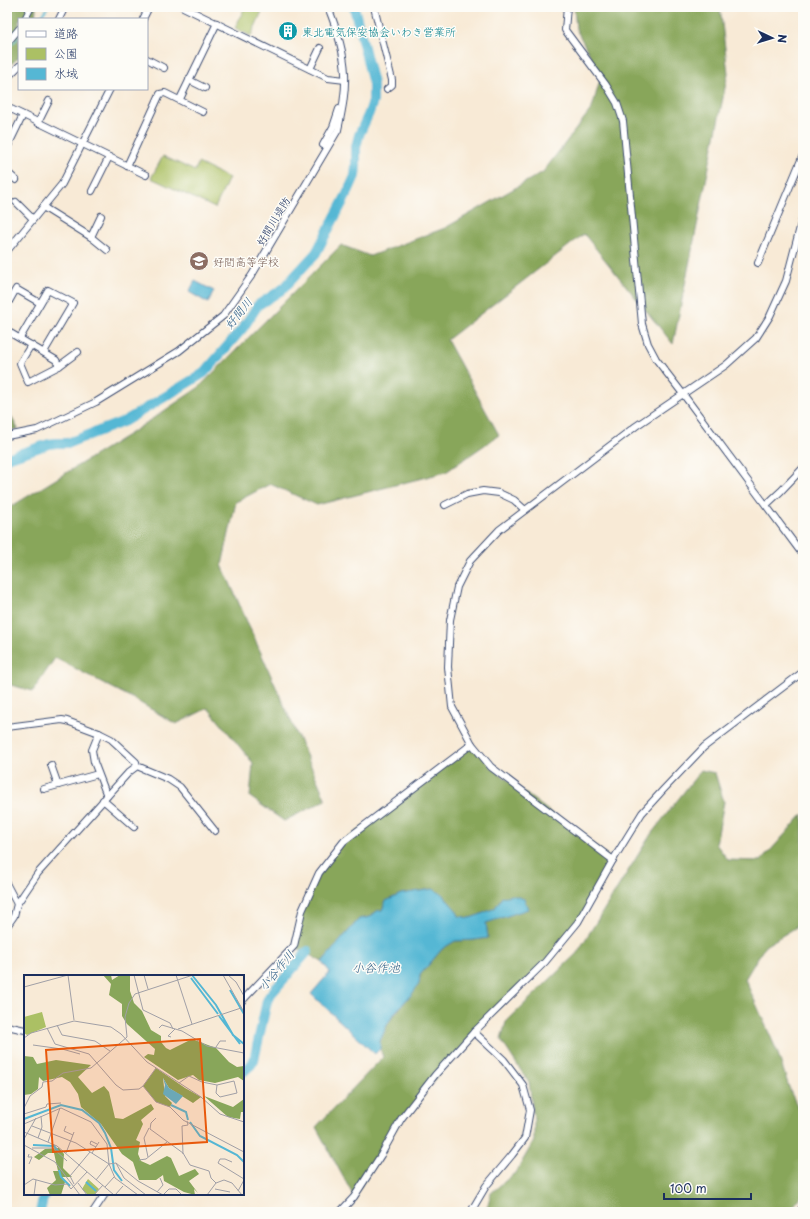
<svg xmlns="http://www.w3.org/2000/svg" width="810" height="1219" viewBox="0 0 810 1219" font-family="'Playpen Sans','Klee One',sans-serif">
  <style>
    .green { fill: #abc064; stroke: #637861 }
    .forest { fill: #88a65a; stroke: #526a5c }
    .water { fill: #55b7d4; stroke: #387399 }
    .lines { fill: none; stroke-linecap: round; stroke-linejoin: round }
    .stream { stroke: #55b7d4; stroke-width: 1.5 }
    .river { stroke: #55b7d4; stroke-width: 10 }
    .minor-casing { stroke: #3c4b70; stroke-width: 8 }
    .minor { stroke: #fff; stroke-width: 6 }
    .labels { text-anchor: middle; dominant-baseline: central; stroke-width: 3; stroke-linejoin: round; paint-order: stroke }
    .culture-label { font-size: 11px; fill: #0d838f; stroke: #fdfcf7; text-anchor: start }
    .street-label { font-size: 11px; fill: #1b2f5e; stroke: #fdfcf7 }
    .education-label { font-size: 11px; fill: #785e54; stroke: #fdfcf7; text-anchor: start }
    .water-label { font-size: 12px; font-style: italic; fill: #2f5f87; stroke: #fdfcf7 }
    .inset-river { fill: none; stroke: #55b7d4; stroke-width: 2 }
    .inset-road { fill: none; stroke: #a09fa6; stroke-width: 1 }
    .view { fill: #e8590c; fill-opacity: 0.15; stroke: #e8590c; stroke-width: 2 }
    .inset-edge { fill: none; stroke: #1b2f5e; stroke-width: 2 }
  </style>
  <rect width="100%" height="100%" fill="#fdfcf7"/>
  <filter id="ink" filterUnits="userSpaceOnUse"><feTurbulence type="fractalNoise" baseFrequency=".025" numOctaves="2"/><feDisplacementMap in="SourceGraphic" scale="8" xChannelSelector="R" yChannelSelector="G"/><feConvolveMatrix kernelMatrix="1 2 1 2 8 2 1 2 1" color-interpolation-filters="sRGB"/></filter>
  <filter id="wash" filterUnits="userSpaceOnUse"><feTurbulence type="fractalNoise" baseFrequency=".012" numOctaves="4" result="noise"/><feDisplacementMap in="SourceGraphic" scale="16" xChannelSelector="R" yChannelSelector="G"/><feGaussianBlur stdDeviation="0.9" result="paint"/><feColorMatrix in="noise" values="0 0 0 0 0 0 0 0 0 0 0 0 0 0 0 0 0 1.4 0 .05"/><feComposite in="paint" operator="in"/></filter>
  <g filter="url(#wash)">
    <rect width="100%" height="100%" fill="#f8ead6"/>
    <g class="green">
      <polygon points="245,7 264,7 251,36 235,28"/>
      <polygon points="163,156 195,171 198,163 229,178 215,208 151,178"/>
    </g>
    <g class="forest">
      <polygon points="7,7 36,7 35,19 19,19 19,57 7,68"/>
      <polygon points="574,7 720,7 728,73 673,344 584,234 447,340 499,435 446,472 317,505 270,484 236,502 222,565 326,800 284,821 250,797 253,763 208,708 176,724 132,698 55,658 33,691 7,684 7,509 131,433 198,388 341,245 370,256 445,228 543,172 592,108 601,76 576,29"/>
      <polygon points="7,409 18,429 7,430"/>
      <polygon points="472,744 491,767 613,860 578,922 545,962 474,1032 401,1119 354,1197 316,1127 383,1057 380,1049 380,1041 388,1023 419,984 420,975 442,949 455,941 474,940 488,938 486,923 528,908 502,897 495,908 479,915 470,918 459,916 456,910 433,889 401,894 386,901 382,910 377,911 370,917 359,919 322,962 294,946 302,911 319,873 344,841"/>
      <polygon points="701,770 715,773 724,802 716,844 728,860 761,861 803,814 803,915 800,917 795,928 765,946 745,979 777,1051 791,1093 803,1117 803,1193 800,1198 789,1212 486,1212 491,1193 516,1172 534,1141 534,1120 529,1083 501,1040 506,1022 577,953 651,834"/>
    </g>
    <g class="water">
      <polygon points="195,281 214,291 208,303 189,292"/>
      <polygon points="433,889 442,894 456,910 459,916 470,918 479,915 495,908 502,897 512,895 524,899 528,909 486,923 488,938 474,940 455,941 442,949 420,975 419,984 412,994 396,1011 388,1023 380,1041 380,1049 375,1054 311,994 330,972 322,962 359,919 370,917 377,911 382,910 386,901 401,894"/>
    </g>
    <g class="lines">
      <g class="stream">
        <polyline points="38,19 43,14 48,7"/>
        <polyline points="7,47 10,46 19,37"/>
      </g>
      <g class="river">
        <polyline points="7,458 49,444 56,443 68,443 125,421 204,373 243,328 258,305 283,289 316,253 347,194 355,176 356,166 356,147 359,135 369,113 373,101 373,84 354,7"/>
        <polyline points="243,1072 251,1065 254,1060 267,1001 270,995 308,951"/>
        <polyline points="40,1212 44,1194"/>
      </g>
    </g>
  </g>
  <g filter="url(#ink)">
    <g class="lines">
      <defs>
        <g id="minor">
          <polyline points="183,7 328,78 345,80"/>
          <polyline points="374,7 392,80 392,85 387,89"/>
          <polyline points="567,7 565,30 606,85 617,103 623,121 642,324 648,344 656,359 683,394 803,555"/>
          <polyline points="25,19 31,7"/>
          <polyline points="59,19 65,7"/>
          <polyline points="143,19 149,7"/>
          <polyline points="7,43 19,29"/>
          <polyline points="147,59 164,68"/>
          <polyline points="310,69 320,48"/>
          <polyline points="7,78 19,66"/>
          <polyline points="189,80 205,88"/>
          <polyline points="180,99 217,23"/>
          <polyline points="7,107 146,175"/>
          <polyline points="38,123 49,101"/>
          <polyline points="323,145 333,127 339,109"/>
          <polyline points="7,148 23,115"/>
          <polyline points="127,166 160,94 165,93 203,112"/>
          <polyline points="7,172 16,180"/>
          <polyline points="92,191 109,157"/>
          <polyline points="16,202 33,219"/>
          <polyline points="43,207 91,237 107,250"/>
          <polyline points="91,237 101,216"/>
          <polyline points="7,251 62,184 110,89"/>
          <polyline points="758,263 803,155"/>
          <polyline points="7,305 16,289 40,303"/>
          <polyline points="7,331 56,360 59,366"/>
          <polyline points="20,338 48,290 73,303 44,352"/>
          <polyline points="31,345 20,363 28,382 59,366 78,352"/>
          <path d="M7,436L37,430L96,402L179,351L223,316L252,275L338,130C342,111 346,92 345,73C344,52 336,27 328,7"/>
          <polyline points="445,505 467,494 483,491 499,493 514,500 525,510"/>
          <polyline points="766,505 781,491 803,468"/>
          <polyline points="7,727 62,720 67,721 99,733 111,739 136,762 137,766"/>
          <polyline points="99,733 92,750 94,762 107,796"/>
          <polyline points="51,765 58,785"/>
          <polyline points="44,789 98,774"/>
          <polyline points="103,800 134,827"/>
          <polyline points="613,860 491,767 472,744 452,707 448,667 450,620 457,587 470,561 499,530 636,426 726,365 756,338 770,316 786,281 803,216"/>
          <polyline points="7,885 17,904"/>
          <polyline points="7,926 14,916 17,904 38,873 129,772 137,766 168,779 180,787 215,831"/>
          <polyline points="243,1000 294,946 302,911 319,873 344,841 472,744"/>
          <polyline points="7,1026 25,1030"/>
          <polyline points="93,1212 105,1194"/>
          <polyline points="340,1212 354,1197 381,1155 401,1119 435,1075 474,1032 545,962 578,922 613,860 642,813 663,790 704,747 803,672"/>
          <polyline points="471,1212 473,1208 486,1186 512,1155 525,1138 530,1110 523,1085 504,1060 474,1032"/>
          <polyline points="799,1212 803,1207"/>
        </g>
      </defs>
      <use href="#minor" class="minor-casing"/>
      <use href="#minor" class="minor"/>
    </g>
  </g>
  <defs>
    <symbol id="building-disc" viewBox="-11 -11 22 22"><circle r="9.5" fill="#0f9aa8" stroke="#fdfcf7"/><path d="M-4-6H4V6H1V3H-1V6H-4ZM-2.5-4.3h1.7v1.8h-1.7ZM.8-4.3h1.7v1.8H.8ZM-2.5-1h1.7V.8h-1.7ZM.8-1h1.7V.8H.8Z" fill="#fff"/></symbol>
    <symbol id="school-disc" viewBox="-11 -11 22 22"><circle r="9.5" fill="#8d6e63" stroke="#fdfcf7"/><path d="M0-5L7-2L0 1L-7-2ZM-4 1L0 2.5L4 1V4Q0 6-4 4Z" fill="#fff"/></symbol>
  </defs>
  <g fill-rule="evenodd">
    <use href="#building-disc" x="277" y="20" width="22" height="22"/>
    <use href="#school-disc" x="188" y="250" width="22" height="22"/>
  </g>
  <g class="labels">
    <g class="culture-label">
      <text x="302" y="31">東北電気保安協会いわき営業所</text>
    </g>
    <g class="street-label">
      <text transform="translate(273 221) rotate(-59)">好間川堤防</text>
    </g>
    <g class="education-label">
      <text x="213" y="261">好間高等学校</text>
    </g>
    <g class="water-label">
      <text transform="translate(238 313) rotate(-51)">好間川</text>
      <text x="376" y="967">小谷作池</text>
      <text transform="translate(276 970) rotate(-50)">小谷作川</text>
    </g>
  </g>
  <g transform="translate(24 975)">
    <rect width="220" height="220" fill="#f8ead6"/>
    <path d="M18,37L22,52L3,60L0,58V42ZM64,204L75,214L70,220H64L58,214Z" fill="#abc064"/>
    <path d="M79,0H87L88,5L96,0H106V16L110,28L118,36L127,55L137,61V67L142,73L146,75L168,64L192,73L205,87L213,92L220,91V106L214,102L191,108L175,105L169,100L154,105L120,82L124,79L130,80L131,74L103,49L98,41V29L85,20L87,9ZM0,81L9,82L13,89L32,85L67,90L54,102L68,118L80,111L85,117L91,143L99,144L127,129L130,134L117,145L119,149L112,165L116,167L114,179L117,186L126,190L143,181L147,183L155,201L171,194L175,199L165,206L174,218L170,214L171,220L160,217L140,206L139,200L132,205H115L109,187L98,179L77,149L57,132L54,119L46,107L38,102L19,106L15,102L14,114L7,119L0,120ZM132,93L161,113L177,122L169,128L145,113L139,103L141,121L148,128L146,132L132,127L119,111ZM180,121L209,132L220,124V137H217L216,144L204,142ZM35,173L40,179L39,193L48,202H38L41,207L37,220H26L23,213L32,205L29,196H34L30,178H24L15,185L10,182L21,174Z" fill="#88a65a"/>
    <path d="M139,103L145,113L159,121L152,129L139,119L141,110Z" fill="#55b7d4"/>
    <path class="inset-river" d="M168,0L192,30L209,60L220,69M167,3L194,39M206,15L220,39M195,41L216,69M147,130L162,137L164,145M0,144L37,130L58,135L75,148L81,158L87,173L90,195L98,206M166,147L176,161L213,180L220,187M9,170L30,171L35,177M35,195L37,202L46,211M62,207L72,216"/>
    <path class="inset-road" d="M110,0L119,35L146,48L149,54M120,0L124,14M152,0L168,49M199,0L220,37M204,0L212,7L220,21M0,12L44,0L50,45M33,50L38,60L71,66L86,76M23,53L31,69L65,79L92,110L99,115L115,114L119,111L132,93M135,53L138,50L158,56L183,71L220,78M154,54L217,33M147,62L144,61L151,54M0,63L7,58L50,46L87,52L97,59L123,87L177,122L196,139L220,147M9,70L38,74L56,79M192,72L196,66H202M155,108L165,101L178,107L193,110L210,106L213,118L196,122L192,118L193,110M119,111L132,127L146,132L159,145L220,177M0,133L6,121L18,112L19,107L28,106L39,98L67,93L103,62L101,42L105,28L111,19L169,0M0,139L22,132L23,129L37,128M132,143L127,148L126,154L159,178L166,190L185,196L187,203L192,208M0,149L37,133L67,147L83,169L85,189L91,203L114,220M8,151L52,168L85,189M42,151L40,156L49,160M0,157L33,171L90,220M14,163L18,152L17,141M0,164L12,143M24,167L36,133M0,170L31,187L56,220M72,172L66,169L67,166L73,169M8,173H29L43,186M42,178L50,157M68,178L75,167M159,179L158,151L164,150L163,146M124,182L120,163L125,153M115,185L122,184L143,167M208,187L201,184H196L194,188L220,204M92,188L100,203L122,220M5,189L8,182H4L5,179M72,205L85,189L92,188L114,206L139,220M54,208L63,220M50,209L46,201L66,177M0,210L9,204L31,210L43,209L47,214L63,197M81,212L90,202M191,214L206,217M214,216L220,205M133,217L139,210L136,203M10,220L12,205M70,220L79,210M91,220L99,211M139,220L145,214H152L158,220M183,220L192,208L200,205L208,208L218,220"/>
    <path class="view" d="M176,64L183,167L29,177L22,75Z"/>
    <rect width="220" height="220" class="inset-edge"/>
  </g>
  <rect width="810" height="1219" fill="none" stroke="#fdfcf7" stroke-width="24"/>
  <rect x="18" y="18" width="130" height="72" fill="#fdfcf7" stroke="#a3aaba"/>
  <rect x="26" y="31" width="20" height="6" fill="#ffffff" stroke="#a3aaba"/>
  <text x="54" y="38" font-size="12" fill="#1b2f5e">道路</text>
  <rect x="26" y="48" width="20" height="12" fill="#abc064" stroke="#a3aaba"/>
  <text x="54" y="58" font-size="12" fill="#1b2f5e">公園</text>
  <rect x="26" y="68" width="20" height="12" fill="#55b7d4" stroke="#a3aaba"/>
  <text x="54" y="78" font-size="12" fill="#1b2f5e">水域</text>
  <g transform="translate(772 38) rotate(94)" stroke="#fdfcf7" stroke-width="3" paint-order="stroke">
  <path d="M0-3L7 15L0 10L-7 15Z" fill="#1b2f5e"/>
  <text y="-6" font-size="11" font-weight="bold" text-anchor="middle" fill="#1b2f5e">N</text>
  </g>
  <path d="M664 1193v6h87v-6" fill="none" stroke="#1b2f5e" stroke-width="2"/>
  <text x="670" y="1193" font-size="12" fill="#1b2f5e" stroke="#fdfcf7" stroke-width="3" paint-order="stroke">100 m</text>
</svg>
